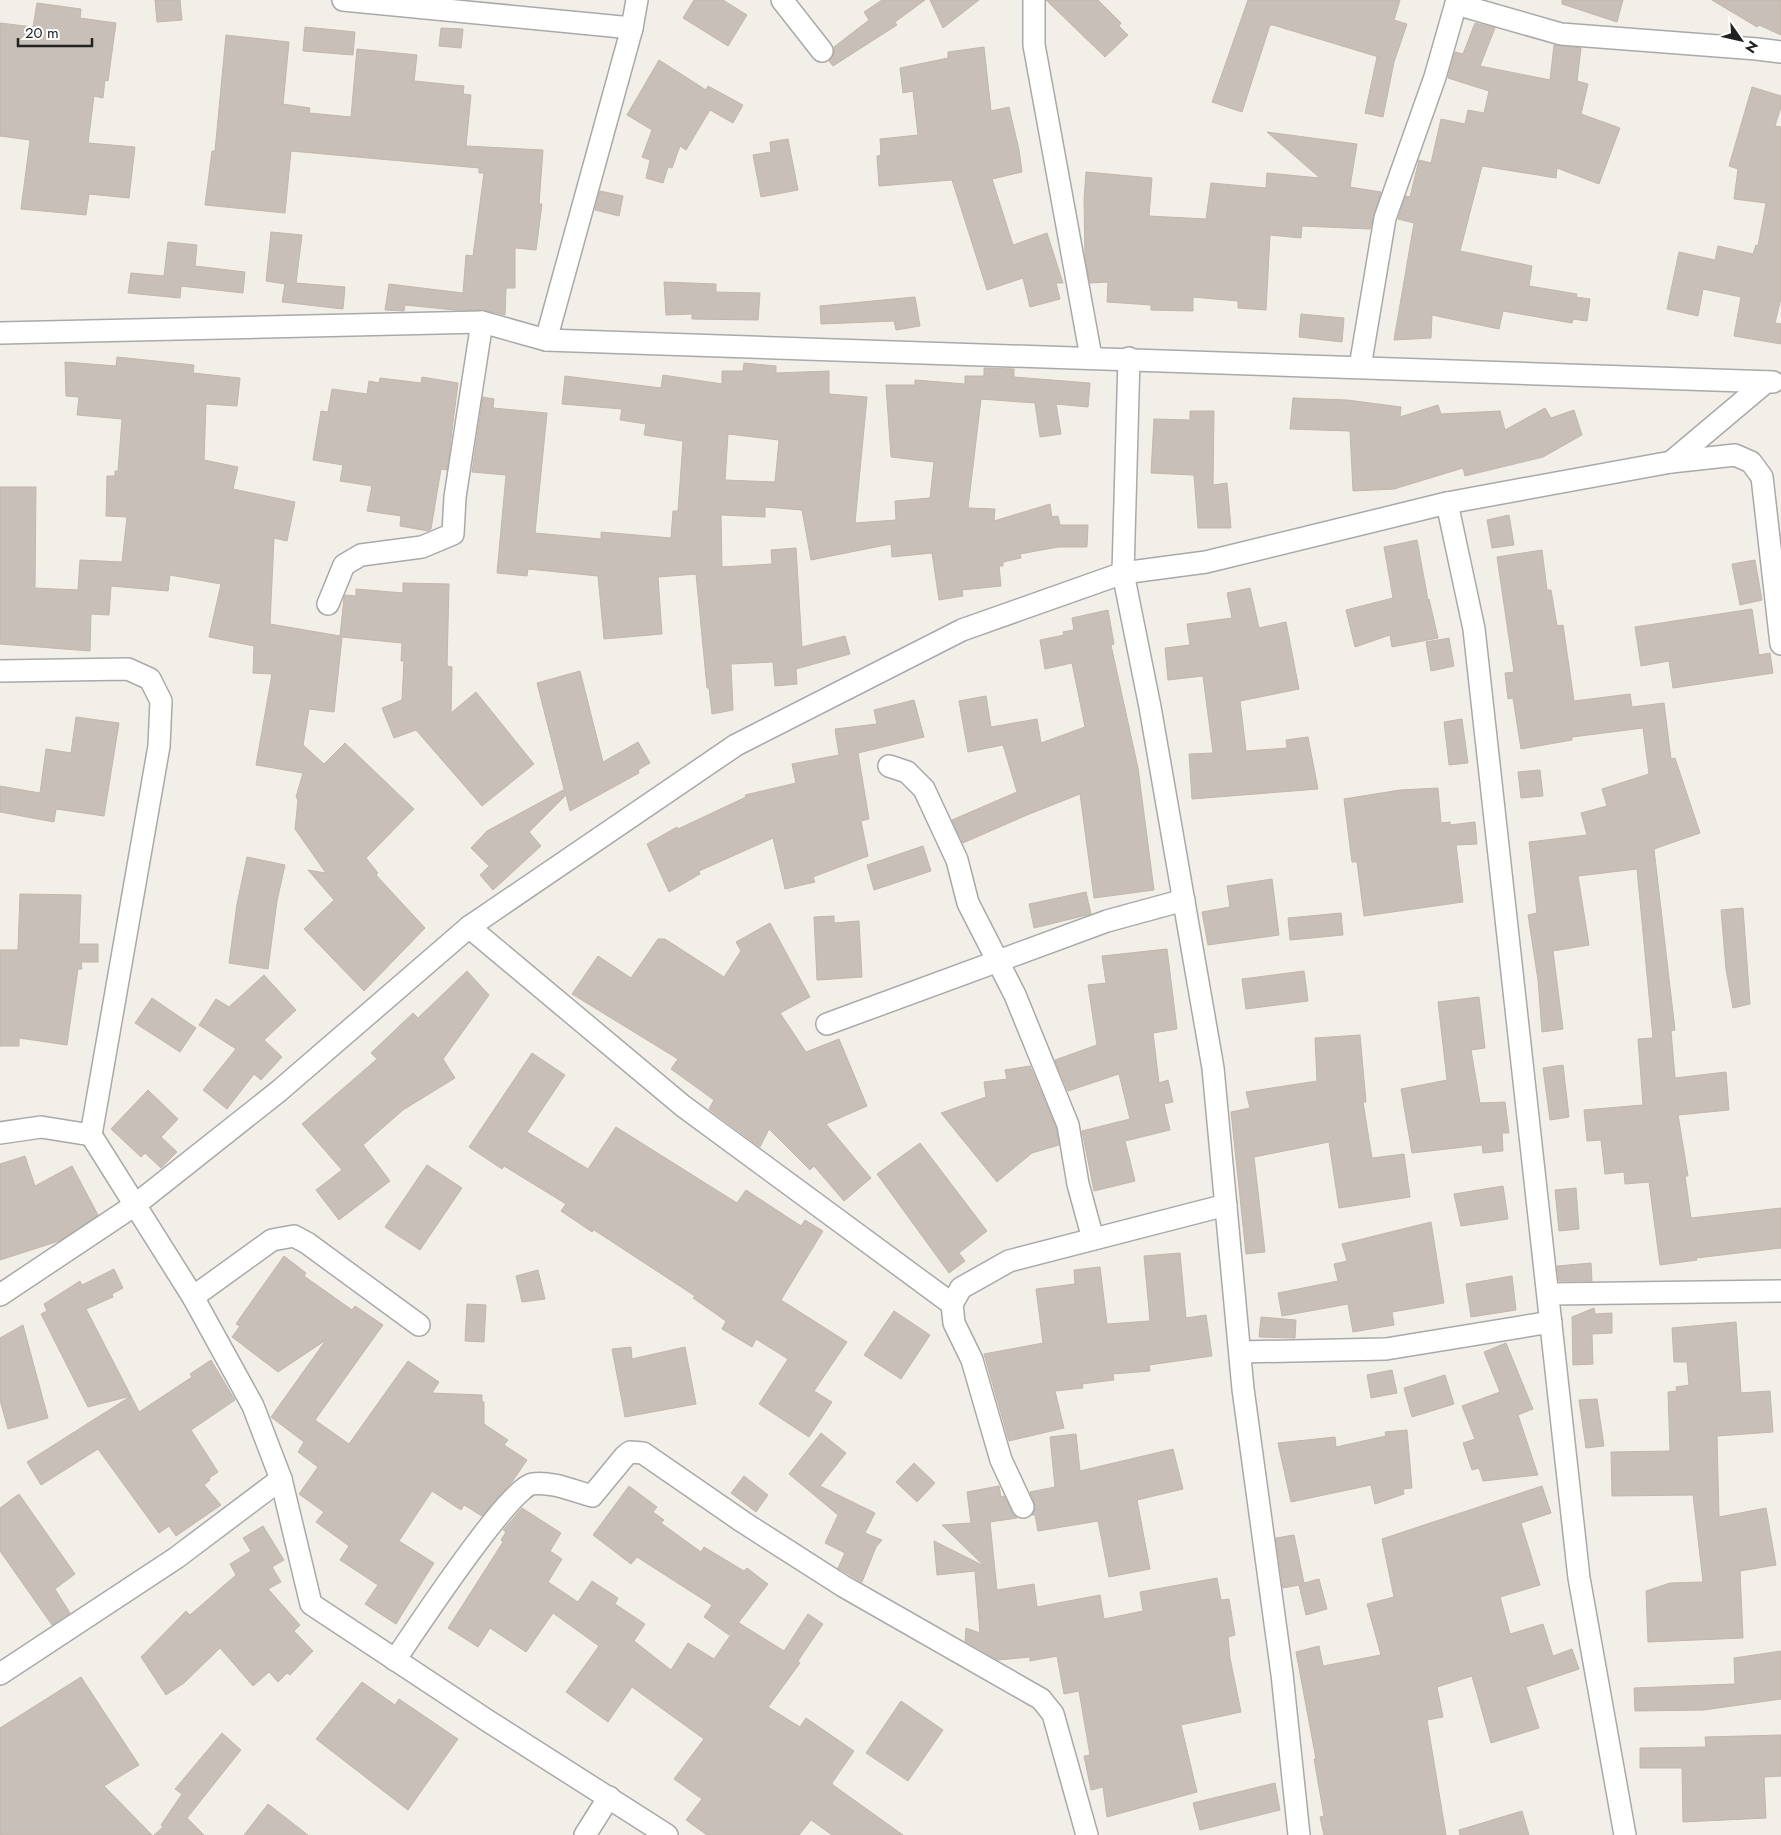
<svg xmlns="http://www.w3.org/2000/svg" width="1781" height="1835" viewBox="0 0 1781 1835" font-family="Jost,sans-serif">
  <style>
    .building { fill: #c7bfb8; stroke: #c4b6ab; fill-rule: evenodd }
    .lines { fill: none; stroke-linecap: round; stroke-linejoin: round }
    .minor-casing { stroke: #a9a9a9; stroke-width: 24 }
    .minor { stroke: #fff; stroke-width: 21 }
  </style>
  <rect width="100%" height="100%" fill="#f2efe9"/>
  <g class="building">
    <polygon points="155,0 180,0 182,20 157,22"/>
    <polygon points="694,0 723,0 747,15 728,46 683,18"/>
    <polygon points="882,0 925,0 895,22 897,25 833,66 829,61 834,55 834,47 869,20 864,12"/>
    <polygon points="930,0 979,0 943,28"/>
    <polygon points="1046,0 1098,0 1121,23 1119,26 1128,35 1105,57"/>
    <polygon points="1248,0 1400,0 1394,20 1407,24 1394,62 1383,117 1365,113 1377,57 1382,58 1273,25 1270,25 1242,112 1212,102"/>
    <polygon points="1562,0 1623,0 1617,22 1562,4"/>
    <polygon points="1712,0 1781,0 1781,35 1759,25 1757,27"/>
    <polygon points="37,3 81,9 80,18 116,23 108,81 105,80 103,98 94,96 88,143 135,147 129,198 89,194 86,215 21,209 30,140 0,136 0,23 33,27"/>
    <polygon points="1475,23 1495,28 1480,66 1550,80 1554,45 1581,48 1577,81 1588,84 1581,114 1620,128 1599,184 1557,168 1556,178 1482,166 1460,251 1532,266 1529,286 1577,294 1576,297 1590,299 1587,321 1573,319 1572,323 1503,311 1499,329 1432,315 1431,338 1394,340 1414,223 1398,219 1406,196 1410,197 1419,160 1431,163 1441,119 1465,124 1468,110 1484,113 1489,91 1448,78 1455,52 1463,54"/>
    <polygon points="305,27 355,32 353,55 303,51"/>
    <polygon points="441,28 463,29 461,48 439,46"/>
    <polygon points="226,35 289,42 283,104 310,108 309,113 351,117 357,49 417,55 414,81 464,86 463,94 471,95 466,146 543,150 539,204 542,204 536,250 515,248 515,288 506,288 505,315 483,310 455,310 405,305 404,311 385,310 389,284 463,293 466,255 473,256 484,173 479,173 479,168 291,151 285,213 205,205 212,151 215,151"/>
    <polygon points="984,47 991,111 1009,107 1019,150 1022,172 992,179 1013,245 1047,233 1063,283 1056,283 1060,299 1030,307 1023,278 987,290 952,180 879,186 877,156 881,155 880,139 918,135 913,91 903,93 900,68 948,58 948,52"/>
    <polygon points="659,60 706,90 708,86 743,105 733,123 710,110 686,150 680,146 672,168 668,167 663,183 646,178 650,160 642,157 652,130 627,115"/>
    <polygon points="1752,87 1781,96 1781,107 1775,126 1781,127 1781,298 1775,323 1781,324 1781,344 1734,336 1741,297 1703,289 1698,316 1667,309 1679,252 1715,260 1718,246 1753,254 1756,245 1758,246 1766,203 1734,199 1738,169 1729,166"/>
    <polygon points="1267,132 1357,144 1350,187 1381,192 1370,229 1302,226 1301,238 1270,235 1266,310 1238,308 1238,301 1193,297 1193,311 1151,310 1151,305 1107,302 1108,282 1090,283 1085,257 1084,200 1086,172 1152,178 1149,216 1206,219 1211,183 1266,188 1267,173 1320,178"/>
    <polygon points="788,139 798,190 761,197 753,155 771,152 770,142"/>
    <polygon points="600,191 623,196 619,216 595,210"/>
    <polygon points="271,232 302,235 296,283 345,287 343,309 282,302 285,284 266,281"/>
    <polygon points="168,242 197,245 195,266 245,272 243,293 181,286 180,298 128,293 131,273 164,276"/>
    <polygon points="664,282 716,284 716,292 760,293 758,320 692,319 692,314 666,315"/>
    <polygon points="915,297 920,326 896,330 894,321 821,324 820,306"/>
    <polygon points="1301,314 1344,318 1342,342 1299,337"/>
    <polygon points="117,357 194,365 193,373 240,378 237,406 206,404 204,460 238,467 233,489 295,502 287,541 274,538 270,624 340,636 344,598 345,595 356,596 356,589 403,593 403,583 449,584 447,666 452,667 451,713 476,692 534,764 482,806 416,730 394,738 382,708 402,700 404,661 401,661 402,643 342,637 334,712 309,709 303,745 324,764 345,743 414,809 366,858 378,873 376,875 425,928 364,991 304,929 334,900 308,870 326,873 295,829 298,800 296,797 303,773 256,765 272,674 253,673 254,646 209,637 221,584 170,575 168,591 111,586 109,615 91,614 90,651 0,644 0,487 36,487 35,588 78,590 80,560 122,562 127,517 106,516 107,476 115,476 115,471 118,471 122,419 77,415 79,397 66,396 65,362 116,366"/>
    <path d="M744,363L776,366V373L829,371V394L867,397L855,523L896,520L895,501L930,498L934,462L891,457L886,385H915V380L965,384V376H984V368L1014,369V377L1090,383L1088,407L1056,404L1061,434L1040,437L1035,403L981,399L968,508L995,509L994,521L1050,504L1052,517L1058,516L1060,525H1088L1087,547H1058L1020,554L1021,558L1003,562V566H999L1001,586L962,590L963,596L939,600L932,553L892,557L891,544L811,560L802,510L765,507V517L721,515L722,567L772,564L771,550L796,548L802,647L845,636L850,654L796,669L797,684L775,686L773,662L731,664L733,710L712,714L709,688H707L696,574L658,577L662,634L604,639L598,576L528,569L527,576L497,573L506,475L472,472L483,397L494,399L493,408L547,413L535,533L601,539V532L671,538L673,511H678L683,441L644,435L646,424L620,420L622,409L562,404L565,376L661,388L663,375L722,384V371H743ZM728,434L779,440L775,482L725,480Z"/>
    <polygon points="422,377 458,383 447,470 441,469 431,529 428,531 400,526 401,516 367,511 372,486 340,481 343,465 313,460 321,411 328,412 332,389 367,394 369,381 379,383 380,378 421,383"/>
    <polygon points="1293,398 1347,400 1401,407 1400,417 1438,405 1441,414 1500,411 1505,430 1545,408 1551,418 1574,410 1582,435 1543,457 1465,476 1463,468 1394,489 1353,491 1350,431 1290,429"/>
    <polygon points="1190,411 1214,411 1213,485 1227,483 1231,528 1198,528 1194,475 1151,473 1154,419 1190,420"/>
    <polygon points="1509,515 1514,545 1492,548 1487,520"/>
    <polygon points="1417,540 1428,600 1429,599 1438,638 1392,647 1390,635 1355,647 1346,610 1393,598 1384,547"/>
    <polygon points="1542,550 1547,590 1551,590 1557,626 1563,625 1574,701 1630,694 1632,707 1664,703 1671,759 1675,758 1700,833 1654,849 1675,1030 1671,1031 1675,1078 1726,1072 1729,1110 1678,1115 1688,1176 1685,1176 1691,1218 1781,1208 1781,1248 1696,1258 1697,1260 1660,1265 1649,1182 1625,1184 1624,1172 1605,1174 1601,1140 1587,1141 1584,1110 1643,1105 1638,1039 1653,1038 1637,869 1578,876 1589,945 1553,951 1563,1029 1542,1032 1538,980 1528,915 1537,913 1529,842 1587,835 1581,813 1607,806 1602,789 1649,774 1643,728 1572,737 1572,740 1521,749 1513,698 1508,699 1505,673 1514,672 1497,557"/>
    <polygon points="1755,560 1762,600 1740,605 1732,564"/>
    <polygon points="1250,588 1259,628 1286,622 1299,689 1240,701 1246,751 1287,748 1286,740 1308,737 1318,789 1192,799 1189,754 1213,753 1203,676 1168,680 1165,648 1190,645 1187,624 1232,618 1227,593"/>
    <polygon points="1752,609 1759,655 1770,653 1773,673 1673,688 1669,661 1641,666 1635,627"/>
    <polygon points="1108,610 1114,644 1111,645 1138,768 1154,890 1094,898 1080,794 1027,815 963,843 952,820 1017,792 1003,745 968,752 959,701 986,696 991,727 1037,719 1041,743 1085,727 1072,663 1045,669 1040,640 1064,635 1063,632 1074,630 1072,618"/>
    <polygon points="1449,638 1454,666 1431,671 1426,642"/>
    <polygon points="580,671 603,762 638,742 650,763 638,770 639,773 570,811 566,795 529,832 541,846 493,890 480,875 489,866 471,848 487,831 563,790 565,793 537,683"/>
    <polygon points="914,700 924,737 858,753 869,819 861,821 868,856 813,877 815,882 785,889 773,838 699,871 700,874 669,892 647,844 677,827 678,829 746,797 745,795 796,783 792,764 839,755 835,729 877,724 874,710"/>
    <polygon points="76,717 119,723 104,816 56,809 54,822 0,812 0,786 40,793 46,749 71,753"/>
    <polygon points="1462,719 1468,763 1449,765 1444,722"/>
    <polygon points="1540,770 1543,796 1521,798 1518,772"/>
    <polygon points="1438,788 1441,823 1450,822 1450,825 1475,822 1477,844 1456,845 1463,902 1364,916 1357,862 1352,862 1344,799 1400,790"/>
    <polygon points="923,846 931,871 874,890 867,865"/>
    <polygon points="247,857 285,865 277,901 268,969 229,963 237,904"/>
    <polygon points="1272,879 1279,935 1208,945 1202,912 1230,907 1227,886"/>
    <polygon points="1086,892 1091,914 1034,928 1029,904"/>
    <polygon points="20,894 81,895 79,944 98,944 98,962 81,962 82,969 78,969 67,1045 19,1038 19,1046 0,1046 0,950 18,950"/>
    <polygon points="1743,908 1750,1004 1733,1008 1726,969 1721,910"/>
    <polygon points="1341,913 1343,935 1290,940 1288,918"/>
    <polygon points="834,916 834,923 859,921 862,977 817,980 814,917"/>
    <polygon points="770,923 810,997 780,1013 806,1052 839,1039 867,1106 826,1124 871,1178 844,1201 814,1166 810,1170 769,1129 760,1147 709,1109 714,1100 671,1069 678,1059 572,994 598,956 631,978 658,939 665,939 724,977 741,951 736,942"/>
    <polygon points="1167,949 1177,1029 1153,1033 1159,1083 1168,1080 1173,1102 1164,1104 1170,1130 1125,1141 1135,1181 1094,1191 1082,1131 1130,1119 1119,1074 1068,1091 1055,1060 1097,1045 1088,985 1106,983 1102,956"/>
    <polygon points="467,971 489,995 443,1059 455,1078 403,1110 363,1145 390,1181 339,1220 316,1190 342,1170 302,1124 377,1059 371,1053 413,1013 418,1018"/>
    <polygon points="1304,971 1308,1001 1246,1009 1242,979"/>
    <polygon points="264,975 296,1010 264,1040 282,1057 261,1080 254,1074 227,1109 203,1090 236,1049 199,1025 216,999 229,1007"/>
    <polygon points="1479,997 1485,1048 1471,1050 1480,1103 1505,1102 1509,1133 1502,1133 1503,1151 1483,1153 1482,1145 1412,1153 1401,1089 1447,1080 1438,1002"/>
    <polygon points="152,998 196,1028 180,1052 135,1023"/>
    <polygon points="1360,1035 1366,1102 1363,1102 1372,1158 1404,1154 1410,1197 1339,1208 1329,1142 1254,1157 1265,1252 1246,1254 1231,1112 1250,1108 1246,1092 1317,1081 1315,1038"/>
    <polygon points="532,1053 565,1075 527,1132 588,1169 616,1127 737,1203 746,1190 801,1226 805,1220 823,1231 781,1300 847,1342 814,1391 832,1402 809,1437 759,1404 788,1359 756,1339 752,1347 722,1329 726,1321 693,1298 695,1296 594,1230 592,1232 561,1211 566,1204 504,1166 502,1169 469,1147"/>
    <polygon points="1563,1065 1569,1117 1550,1120 1543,1068"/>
    <polygon points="1030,1066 1056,1128 1059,1145 1032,1153 997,1182 941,1113 986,1097 984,1082 1007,1079 1005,1070"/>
    <polygon points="148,1090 178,1119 161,1137 177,1152 161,1168 145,1153 141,1157 111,1129"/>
    <polygon points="920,1143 987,1231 959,1253 965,1261 949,1273 877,1174"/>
    <polygon points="25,1156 35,1186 72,1166 98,1215 59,1241 0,1260 0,1164"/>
    <polygon points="427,1165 462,1188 420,1250 385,1227"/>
    <polygon points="1503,1186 1508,1219 1461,1226 1454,1194"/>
    <polygon points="1576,1188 1579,1229 1559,1231 1555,1190"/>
    <polygon points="1431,1222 1444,1303 1392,1312 1394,1325 1353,1332 1348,1304 1282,1316 1278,1293 1338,1281 1334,1264 1347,1261 1342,1244"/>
    <polygon points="1180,1253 1186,1318 1206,1315 1212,1356 1149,1365 1150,1371 1113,1374 1114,1380 1082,1384 1083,1388 1055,1391 1064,1428 1009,1441 984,1354 1043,1343 1036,1289 1075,1284 1074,1270 1100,1267 1107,1324 1150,1321 1144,1256"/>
    <polygon points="284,1256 306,1273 304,1276 352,1310 355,1306 383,1325 315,1420 349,1444 408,1361 439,1382 432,1393 482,1395 482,1402 484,1402 484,1424 508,1440 504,1445 527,1460 512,1482 482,1516 464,1505 461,1510 432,1491 399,1541 434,1563 396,1624 365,1604 378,1585 340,1560 349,1546 316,1522 324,1512 299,1494 318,1467 298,1452 304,1442 271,1417 326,1340 278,1372 232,1337 240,1326 236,1324 240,1318"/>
    <polygon points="1591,1263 1592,1281 1559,1281 1557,1266"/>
    <polygon points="114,1269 123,1288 112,1294 113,1297 86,1309 131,1396 88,1407 41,1314 47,1311 44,1304 80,1281 82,1285"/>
    <polygon points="538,1270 545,1299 522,1302 516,1276"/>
    <polygon points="1512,1276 1516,1310 1471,1317 1466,1284"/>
    <polygon points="467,1304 486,1305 484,1342 465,1341"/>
    <polygon points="1594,1308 1595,1314 1612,1313 1612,1333 1592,1334 1593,1364 1573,1365 1572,1317"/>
    <polygon points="894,1311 930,1335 901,1379 864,1355"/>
    <polygon points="1261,1317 1296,1320 1295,1338 1259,1337"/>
    <polygon points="1736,1322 1741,1393 1770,1391 1773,1432 1717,1436 1719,1517 1766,1508 1776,1565 1740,1571 1743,1638 1648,1642 1646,1591 1670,1583 1703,1582 1693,1495 1612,1496 1611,1452 1670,1451 1668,1392 1677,1391 1676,1387 1689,1385 1687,1362 1674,1362 1672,1328"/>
    <polygon points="23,1325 48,1418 8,1429 0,1400 0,1338"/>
    <polygon points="1506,1343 1533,1409 1518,1415 1538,1475 1483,1481 1479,1468 1472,1470 1463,1443 1475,1439 1462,1406 1500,1392 1484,1352"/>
    <polygon points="631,1347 632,1359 685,1347 696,1404 625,1417 612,1349"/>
    <polygon points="211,1360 235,1400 191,1430 218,1472 209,1478 210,1480 204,1485 221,1505 176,1536 169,1526 159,1533 98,1449 41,1485 27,1462 131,1396 139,1412 192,1377 190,1374"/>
    <polygon points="1392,1370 1397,1393 1371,1398 1367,1375"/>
    <polygon points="1445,1375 1454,1404 1412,1417 1404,1388"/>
    <polygon points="1597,1399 1604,1446 1586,1448 1579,1400"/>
    <polygon points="1407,1430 1412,1488 1403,1489 1404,1494 1375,1504 1371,1485 1291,1502 1278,1443 1335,1437 1336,1447 1386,1436 1385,1432"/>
    <polygon points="821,1433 846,1453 820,1486 875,1513 865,1533 882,1540 876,1547 862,1582 838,1568 845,1553 825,1543 838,1515 789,1474"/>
    <polygon points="1076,1434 1080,1471 1173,1449 1183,1489 1137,1500 1150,1569 1109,1577 1098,1521 1038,1531 1035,1515 1032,1515 1035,1509 1034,1502 1030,1492 1055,1487 1050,1437"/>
    <polygon points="914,1463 935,1483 917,1502 896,1482"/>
    <polygon points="744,1476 768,1495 756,1512 731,1493"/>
    <polygon points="629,1486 657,1507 653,1512 664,1520 661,1523 701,1552 704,1547 744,1571 747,1568 768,1584 729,1635 704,1617 712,1605 637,1557 631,1564 593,1535"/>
    <polygon points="999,1486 1001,1497 1004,1496 1017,1518 990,1522 997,1590 1034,1584 1037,1607 1100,1595 1104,1619 1143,1611 1140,1592 1217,1578 1221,1600 1229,1599 1235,1635 1228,1637 1230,1658 1241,1712 1181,1725 1197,1792 1107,1817 1103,1787 1091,1790 1084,1756 1090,1755 1079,1691 1064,1694 1057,1656 1030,1661 1030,1657 998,1660 965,1641 966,1628 980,1633 975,1571 937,1575 934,1541 984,1566 942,1525 971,1523 967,1492"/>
    <polygon points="1542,1486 1551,1513 1521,1523 1540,1585 1500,1597 1510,1634 1543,1624 1553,1656 1572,1649 1579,1669 1526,1687 1539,1728 1491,1743 1472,1676 1437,1687 1443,1717 1427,1720 1446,1835 1324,1835 1320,1817 1324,1816 1314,1759 1316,1759 1296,1652 1319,1646 1323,1666 1381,1655 1367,1604 1394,1597 1382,1539"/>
    <polygon points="19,1494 75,1574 55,1589 70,1613 52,1625 0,1551 0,1508"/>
    <polygon points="522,1508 561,1533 550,1551 562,1559 548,1582 578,1602 592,1581 618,1598 615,1604 645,1624 634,1641 671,1670 688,1643 714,1659 739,1623 784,1651 808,1614 823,1624 798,1661 800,1663 768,1707 800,1727 806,1718 854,1751 832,1783 833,1785 903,1835 832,1835 811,1820 799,1835 707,1835 686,1820 702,1799 674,1779 704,1739 632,1687 608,1722 566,1692 599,1646 553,1613 526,1652 490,1628 478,1647 448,1628 503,1542 501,1540 506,1532 503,1530"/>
    <polygon points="263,1526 284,1560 272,1567 281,1582 268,1589 300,1625 294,1631 313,1651 290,1675 287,1673 278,1682 269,1672 253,1686 220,1648 184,1683 166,1695 141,1657 186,1611 190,1615 236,1575 230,1564 251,1551 243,1538"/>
    <polygon points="1294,1535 1304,1583 1319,1579 1327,1609 1306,1615 1299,1585 1283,1588 1276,1538"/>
    <polygon points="1781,1651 1781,1699 1704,1710 1635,1711 1634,1688 1735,1684 1734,1658"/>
    <polygon points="81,1677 139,1765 104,1786 152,1835 0,1835 0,1728"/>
    <polygon points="362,1682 395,1705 399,1699 458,1739 408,1810 316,1739"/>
    <polygon points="901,1701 943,1730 908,1781 866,1753"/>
    <polygon points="222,1733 241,1750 187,1818 204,1835 154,1835 163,1827 161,1825 182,1794 175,1789"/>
    <polygon points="1781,1735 1781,1776 1764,1777 1766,1818 1683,1822 1682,1768 1640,1768 1640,1748 1706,1747 1705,1737"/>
    <polygon points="1275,1783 1280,1810 1200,1830 1193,1803"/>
    <polygon points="268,1804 308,1835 244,1835"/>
    <polygon points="1522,1811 1529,1835 1460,1835 1459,1830"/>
  </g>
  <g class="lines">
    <defs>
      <g id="minor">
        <polyline points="343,0 632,28"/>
        <polyline points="782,0 822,51"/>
        <polyline points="1034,0 1034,45 1091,357"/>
        <polyline points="1456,4 1561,34 1757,49 1781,52"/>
        <polyline points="0,333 482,322 546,340 1773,382"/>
        <polyline points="546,340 632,28 637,0"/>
        <polyline points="1129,358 1123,573 1150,707 1213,1068 1243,1389 1282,1674 1299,1835"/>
        <polyline points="1360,367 1385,218 1435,77 1457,0"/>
        <polyline points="1671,462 1735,455 1751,462 1762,477 1781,644"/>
        <polyline points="1447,503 1474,629 1579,1578 1625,1835"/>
        <polyline points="328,604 344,565 361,555 422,547 453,534 455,497 482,322"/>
        <polyline points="0,671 128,669 150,679 161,701 159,746 91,1135"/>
        <polyline points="889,766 907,772 924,789 957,860 968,903 1015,995 1068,1125 1078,1184 1093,1239"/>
        <polyline points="469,927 683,1106 952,1304"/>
        <polyline points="827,1024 1107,921 1184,900"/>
        <polyline points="0,1133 41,1127 91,1135 193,1297 253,1406 281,1479 311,1604 488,1721 667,1835"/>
        <polyline points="1548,1294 1781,1291"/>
        <polyline points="0,1295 135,1205 279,1091 469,927 736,745 962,630 1123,573 1206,562 1447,503 1671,462 1766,382"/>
        <polyline points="193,1297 272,1240 294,1236 307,1243 419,1325"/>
        <polyline points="1240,1352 1386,1349 1551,1322"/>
        <polyline points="1023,1507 1001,1460 972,1360 954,1323 952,1304 961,1288 1009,1261 1226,1205"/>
        <path d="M395,1660C414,1632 509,1488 532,1484C551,1481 574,1491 592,1496L625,1456L630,1452L643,1453L743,1522L843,1586L1041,1699L1053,1714L1087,1835"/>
        <polyline points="0,1674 176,1558 281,1479"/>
        <polyline points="585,1835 609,1797"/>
      </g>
    </defs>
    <use href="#minor" class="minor-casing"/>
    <use href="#minor" class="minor"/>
  </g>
  <g transform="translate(1741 40) rotate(124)" stroke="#ffffff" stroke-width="4" paint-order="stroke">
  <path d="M0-4L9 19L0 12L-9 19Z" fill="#222222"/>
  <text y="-8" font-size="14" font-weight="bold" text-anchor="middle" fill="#222222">N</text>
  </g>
  <path d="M18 38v8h74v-8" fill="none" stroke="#222222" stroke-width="2.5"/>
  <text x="25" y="38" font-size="15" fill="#222222" stroke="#ffffff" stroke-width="4" paint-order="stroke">20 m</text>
</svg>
